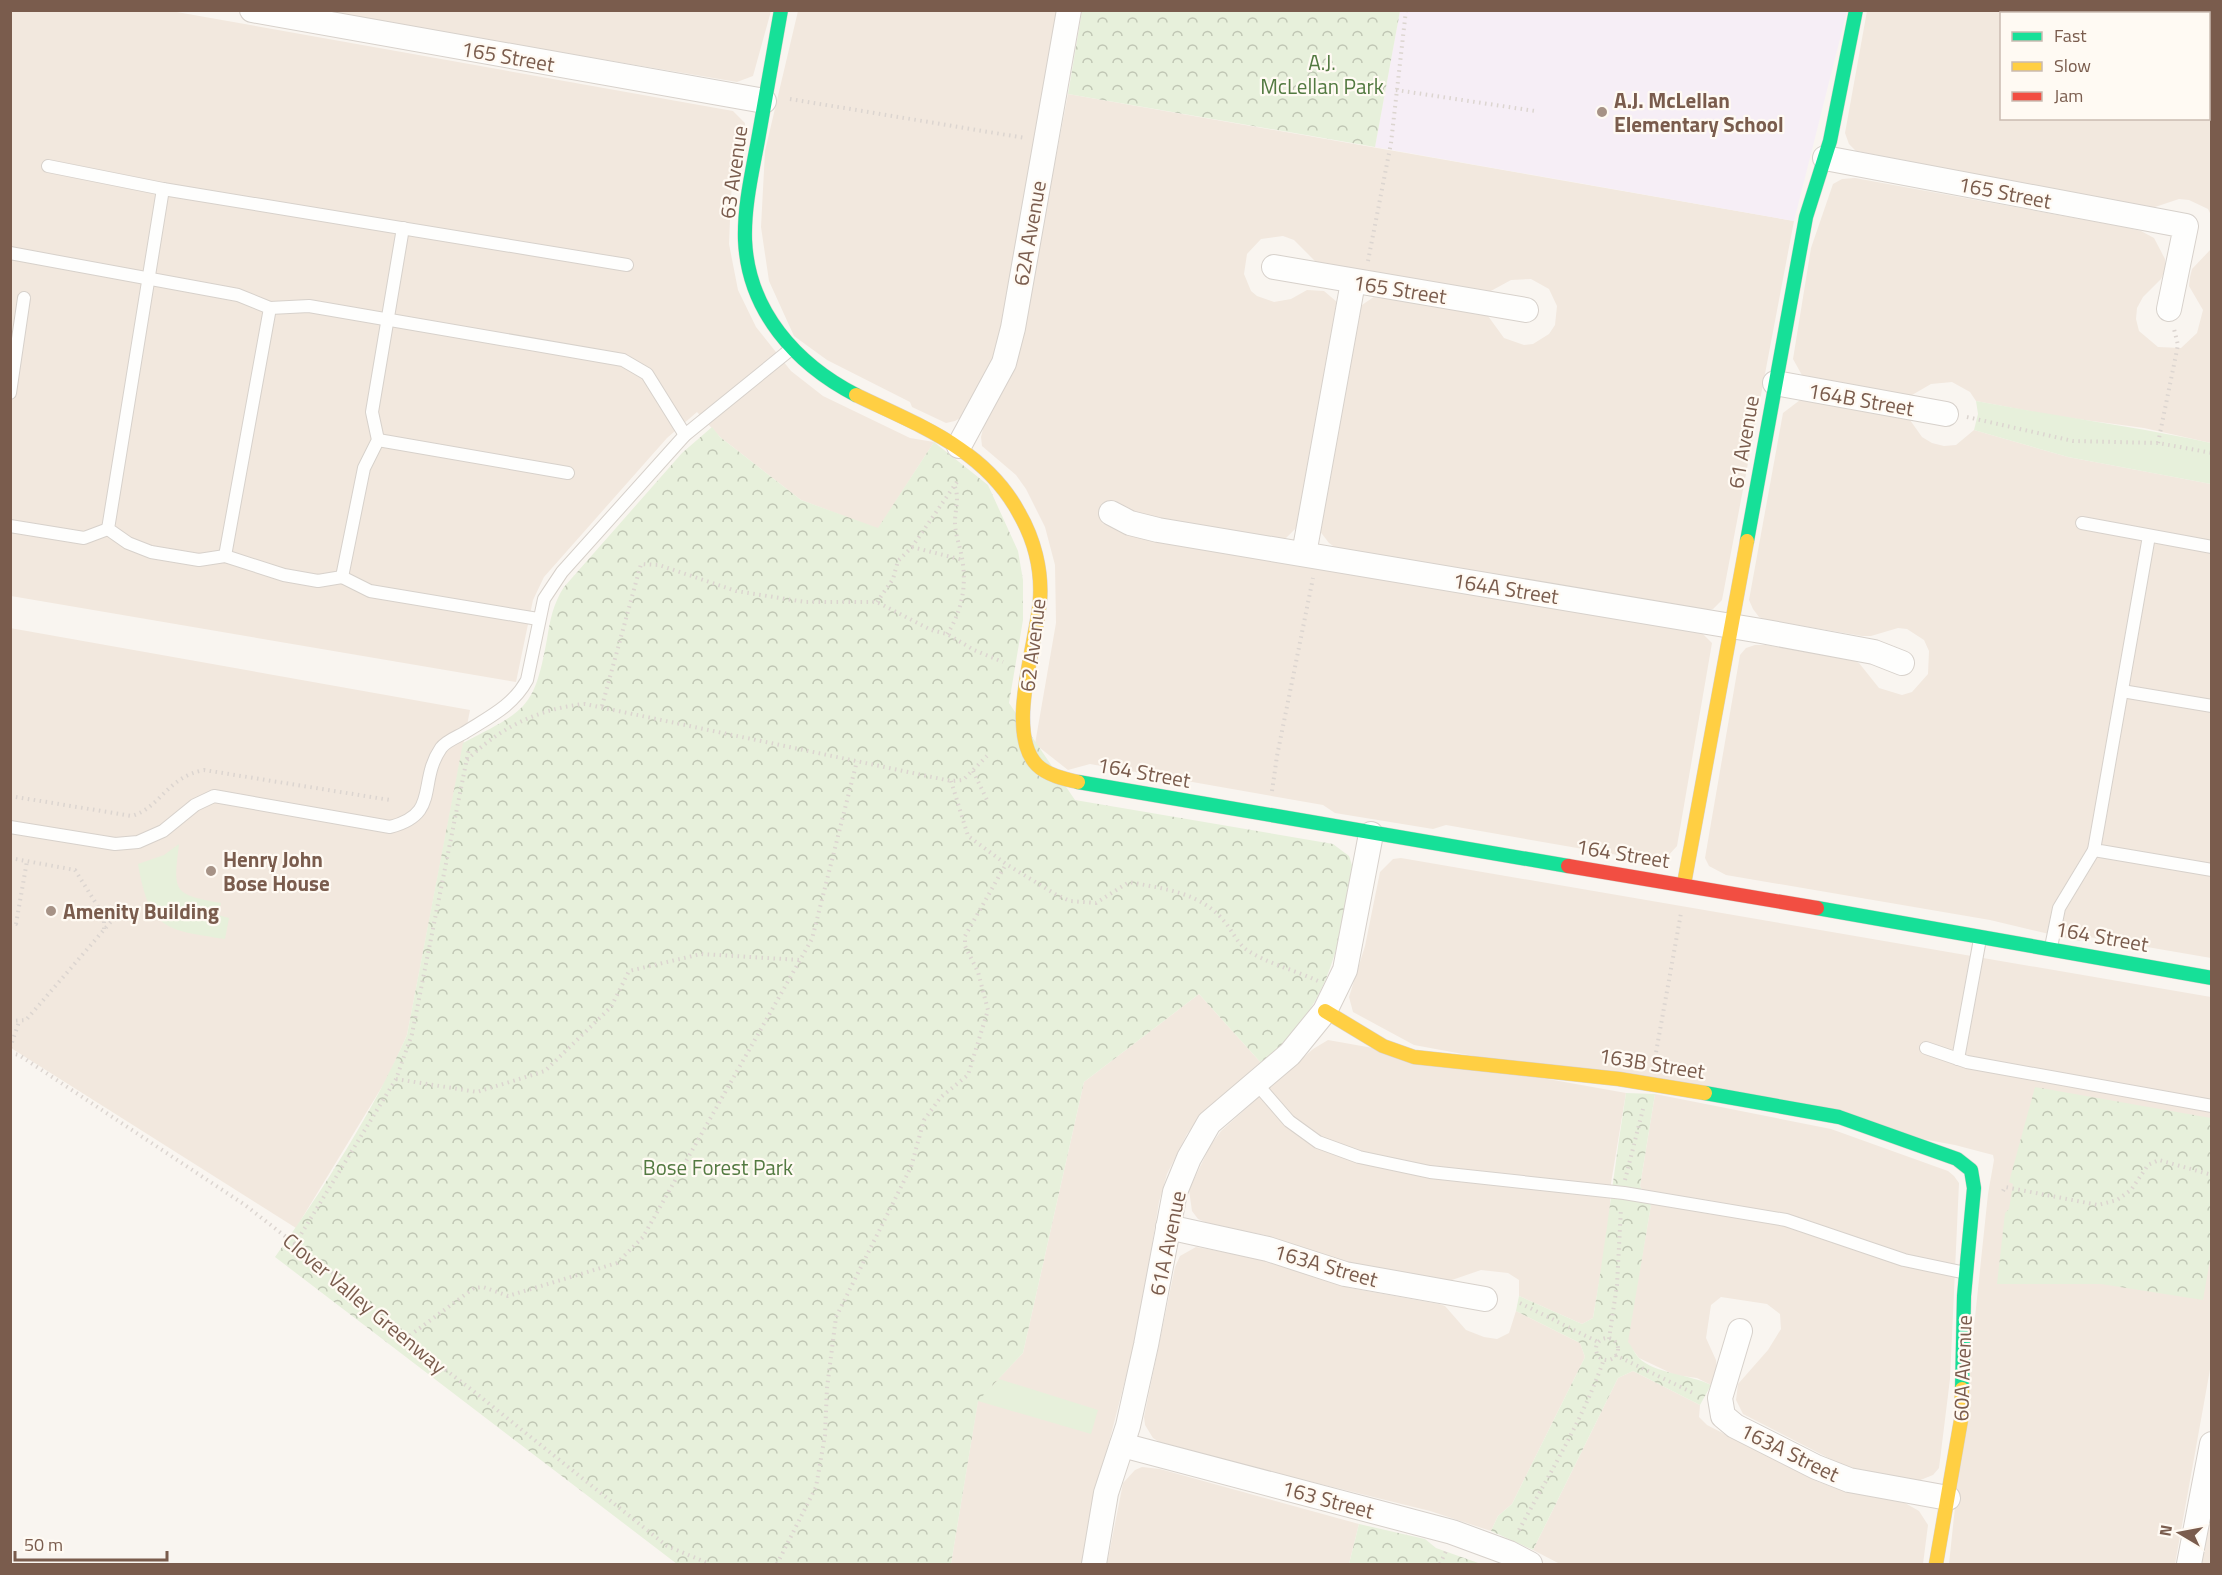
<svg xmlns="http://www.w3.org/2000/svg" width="2222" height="1575" viewBox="0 0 2222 1575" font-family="'Titillium Web',sans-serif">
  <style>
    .residential { fill: #f2e8de }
    .education { fill: #f6eef6 }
    .green { fill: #e7f0db }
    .forest { fill: url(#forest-crowns) }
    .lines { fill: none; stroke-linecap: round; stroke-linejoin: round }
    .lane-casing { stroke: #d7d1cb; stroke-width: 14 }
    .street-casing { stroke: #d7d1cb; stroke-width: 26 }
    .fast-casing { stroke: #d9d2cb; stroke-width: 15 }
    .slow-casing { stroke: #d9d2cb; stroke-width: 15 }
    .jam-casing { stroke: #d9d2cb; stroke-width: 15 }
    .path { stroke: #dcd5d0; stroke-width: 4; stroke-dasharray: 1.5 4.5; stroke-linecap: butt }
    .lane { stroke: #fefefd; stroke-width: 12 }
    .street { stroke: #fefefd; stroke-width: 24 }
    .fast { stroke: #16e098; stroke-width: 14 }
    .slow { stroke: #ffcf43; stroke-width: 14 }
    .jam { stroke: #f24e42; stroke-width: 14 }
    .poi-dot { fill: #a69286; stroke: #fffaf3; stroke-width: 2 }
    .labels { text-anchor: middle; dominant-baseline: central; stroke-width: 4.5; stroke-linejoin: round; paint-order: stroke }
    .street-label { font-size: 21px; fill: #7a5c4d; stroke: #fffaf3 }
    .park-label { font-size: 21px; fill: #537a41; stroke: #fffaf3 }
    .poi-label { font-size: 21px; font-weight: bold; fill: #7a5c4d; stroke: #fffaf3; text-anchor: start }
  </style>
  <defs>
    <pattern id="forest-crowns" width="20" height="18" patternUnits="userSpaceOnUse" patternTransform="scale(1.5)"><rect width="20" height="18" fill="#e7f0db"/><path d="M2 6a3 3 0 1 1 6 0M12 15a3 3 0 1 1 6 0" fill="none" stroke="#c0c6b4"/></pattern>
  </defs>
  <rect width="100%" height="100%" fill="#f9f5f0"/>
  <g class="residential">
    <polygon points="10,11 171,11 733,111 745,123 744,149 737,158 731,195 729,244 738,290 756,327 791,371 823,396 910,438 934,442 878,529 801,500 720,437 697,412 667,438 544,577 533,600 516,682 11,596"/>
    <polygon points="315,11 771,11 753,76 737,82"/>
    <polygon points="798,11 1060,11 1003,330 995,356 962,417 955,421 946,423 912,407 910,402 827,360 794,336 769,281 761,227 765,151"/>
    <polygon points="1867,11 2066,11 2065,14 2002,14 2002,118 2208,118 2209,49 2211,50 2211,215 2208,209 2189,200 2179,199 2152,208 1856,151 1849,144 1845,133"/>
    <polygon points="1068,94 1794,221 1722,600 1713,609 1706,610 1336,548 1329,543 1319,530 1358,312 1362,305 1375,296 1479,312 1488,316 1504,338 1524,345 1533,344 1549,334 1555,325 1557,306 1549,289 1531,279 1511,280 1489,292 1318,264 1294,240 1283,236 1261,239 1247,254 1244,274 1251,291 1257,296 1274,302 1291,299 1307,290 1324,291 1337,302 1337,311 1297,527 1286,538 1279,539 1137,515 1111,502 1102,523 1122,532 1149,539 1703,634 1712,643 1677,846 1666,858 1652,861 1446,825 1433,829 1335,813 1323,805 1090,764 1068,770 1035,744 1056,623 1055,565 1045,527 1026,489 1016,475 982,446 981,437 984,425 1011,376 1020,347"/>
    <polygon points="1855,178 2124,227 2141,231 2154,238 2165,259 2165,270 2161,279 2143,297 2137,308 2136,319 2139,331 2158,347 2181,348 2197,333 2203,310 2189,286 2190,277 2192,269 2211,249 2211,443 2144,428 2055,416 1976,401 1970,392 1952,382 1931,384 1912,395 1901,397 1803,377 1793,359 1811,248 1833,184 1842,179"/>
    <polygon points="1800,400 1910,420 1922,437 1932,443 1944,446 1956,445 1974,430 2068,457 2211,484 2211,958 2089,937 2079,941 1990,920 1726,875 1709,866 1705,858 1740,655 1746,648 1755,645 1766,645 1852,660 1859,663 1879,688 1902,695 1912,692 1928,674 1929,651 1924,640 1907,629 1898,628 1871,636 1862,636 1767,620 1759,617 1753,609 1749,600 1783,413"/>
    <polygon points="10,628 470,710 407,1035 388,1077 296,1228 11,1048"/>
    <polygon points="1401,858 2211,997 2211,1364 2175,1564 1949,1564 1988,1194 1994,1160 1993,1155 1955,1145 1414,1045 1353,1012 1349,997 1365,946 1380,872 1393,859"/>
    <polygon points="1199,994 1262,1064 1203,1113 1187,1134 1167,1174 1159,1202 1138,1330 1096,1493 1083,1564 951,1564 978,1400 1023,1353 1084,1082"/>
    <polygon points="1328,1040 1626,1093 1611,1183 1609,1226 1593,1318 1582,1324 1519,1296 1519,1280 1508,1273 1481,1270 1449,1281 1357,1265 1265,1235 1212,1225 1198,1219 1192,1211 1189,1190 1210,1146 1221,1131 1313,1049"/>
    <polygon points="1655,1094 1831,1129 1948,1171 1954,1176 1959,1183 1950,1379 1939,1468 1933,1475 1918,1481 1844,1466 1743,1414 1736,1400 1738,1384 1768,1350 1781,1329 1780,1314 1767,1304 1721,1297 1711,1305 1706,1338 1716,1360 1717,1370 1711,1385 1697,1378 1675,1375 1639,1358 1627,1342 1651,1205 1640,1186"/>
    <polygon points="1196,1247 1257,1258 1350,1288 1439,1304 1445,1306 1466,1330 1484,1337 1497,1339 1509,1333 1516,1311 1580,1343 1585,1357 1512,1504 1498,1516 1491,1531 1430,1511 1166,1446 1153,1438 1145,1425 1144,1417 1175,1267 1180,1256"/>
    <polygon points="1633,1371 1700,1405 1699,1417 1707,1425 1816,1481 1843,1491 1905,1503 1919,1511 1928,1525 1923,1564 1560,1564 1533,1550 1618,1378"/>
    <polygon points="1142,1467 1160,1469 1359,1524 1349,1564 1107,1564 1123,1483 1135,1470"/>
    <polygon points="2211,1510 2211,1564 2201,1564"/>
  </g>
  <polygon class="education" points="1400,11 1847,11 1794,221 1375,147"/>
  <g class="green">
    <path d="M1976,401C2054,416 2133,426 2211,443V484L2068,457L1974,430L1978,414Z"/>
    <path d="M179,844C173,893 173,894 221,903L218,915L229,918L225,939C165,930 149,929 138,864L164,855Z"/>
    <polygon points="999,1379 1098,1410 1091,1434 978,1401 951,1564 978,1400"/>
  </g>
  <g class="forest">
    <polygon points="1082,11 1400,11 1375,147 1068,94"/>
    <path d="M712,427L720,437L801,500L878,528L934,442L988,485L1018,551L1023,580V620L1009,703L1075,800L1333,844L1349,856L1352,865C1352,882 1347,899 1344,916C1330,984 1313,1017 1262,1064L1199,994L1084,1082L1023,1353L978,1401L951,1564H677L275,1257C323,1190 374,1110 407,1035L463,743C525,710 534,711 547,639C550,620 553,604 564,587L682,453Z"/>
    <polygon points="2035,1087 2211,1118 2211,1254 2203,1300 2101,1284 1997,1284 2005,1213 2009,1209 2013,1184 2009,1182"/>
    <path d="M1626,1093L1655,1094L1640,1186L1651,1205L1628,1342C1632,1346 1634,1353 1639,1358C1653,1373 1692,1375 1711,1385L1700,1405L1633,1371L1618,1378L1533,1550L1491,1531L1498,1516L1512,1504L1585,1357L1580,1343L1516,1311L1519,1296L1582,1324L1593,1318C1606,1243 1614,1168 1626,1093Z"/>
    <polygon points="1359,1524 1425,1539 1436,1548 1481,1564 1349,1564"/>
  </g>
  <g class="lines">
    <defs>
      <g id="lane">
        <polyline points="48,166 163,189 627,265"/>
        <polyline points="163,189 108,529 128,543 151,552 199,560 225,556 284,575 318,581 342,577 364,468 378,440 372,412 403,228"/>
        <polyline points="10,253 238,295 270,308 309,306 623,360 647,374 685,435"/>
        <polyline points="10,393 24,298"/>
        <polyline points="378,440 568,473"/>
        <polyline points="2082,523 2212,547"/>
        <polyline points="10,526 84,538 108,529"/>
        <polyline points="2149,536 2094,850 2212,870"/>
        <polyline points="225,556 270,308"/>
        <polyline points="342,577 370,591 538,619"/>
        <polyline points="2122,691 2212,706"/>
        <path d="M10,827L115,844L138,842L163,831L195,805L214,796L390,827C441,814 417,783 441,748C446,741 457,737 464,733C489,717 513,706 527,680L544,599L562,572L685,435L791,349"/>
        <polyline points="2051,947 2059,908 2094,850"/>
        <polyline points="1926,1048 1967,1062 2212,1106"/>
        <polyline points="1958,1059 1980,939"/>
        <polyline points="1256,1083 1289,1121 1318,1142 1359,1157 1430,1172 1624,1193 1786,1220 1904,1260 1966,1273"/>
      </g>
      <g id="street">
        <polyline points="252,10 764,101"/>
        <polyline points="2118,10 2133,14"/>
        <polyline points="2208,27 2212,28"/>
        <polyline points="1825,158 2186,226 2169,309"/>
        <polyline points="1274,267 1526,310"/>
        <polyline points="1775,383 1946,414"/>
        <polyline points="959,446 1004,363 1013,328 1069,10"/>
        <polyline points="1111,513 1130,523 1158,530 1761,631 1874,652 1902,663"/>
        <polyline points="1304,554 1353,282"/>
        <polyline points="1168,1227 1268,1249 1345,1274 1485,1299"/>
        <polyline points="1740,1331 1720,1398 1723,1416 1735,1426 1816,1467 1849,1480 1948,1498"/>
        <polyline points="1122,1445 1452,1532 1509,1553 1530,1564"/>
        <polyline points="1094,1564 1106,1493 1128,1426 1146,1345 1175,1192 1189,1158 1209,1123 1290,1054 1325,1011 1345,970 1371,834"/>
        <polyline points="2189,1564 2212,1444"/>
      </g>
      <g id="fast">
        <path d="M781,10C773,53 766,97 758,140C752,173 744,206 745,240C748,311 796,364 856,395"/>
        <polyline points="1747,541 1806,217 1830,141 1856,10"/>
        <polyline points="1078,782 1568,866"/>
        <polyline points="1817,908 2212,978"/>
        <polyline points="1705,1093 1839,1117 1957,1159 1971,1170 1974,1188 1964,1296 1962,1389"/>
      </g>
      <g id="slow">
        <path d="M856,395C918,425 985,449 1019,513C1034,539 1042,570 1040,600C1037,642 1005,733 1037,765C1047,775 1064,779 1078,782"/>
        <polyline points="1684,884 1747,541"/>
        <polyline points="1325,1011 1383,1046 1414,1057 1619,1079 1705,1093"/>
        <polyline points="1936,1564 1961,1420 1962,1389"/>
      </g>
      <polyline id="jam" points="1568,866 1817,908"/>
    </defs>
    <use href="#lane" class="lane-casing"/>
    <use href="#street" class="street-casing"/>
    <use href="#fast" class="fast-casing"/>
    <use href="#slow" class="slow-casing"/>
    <use href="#jam" class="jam-casing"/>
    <g class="path">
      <polyline points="1396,90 1535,111"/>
      <polyline points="790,99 1025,138"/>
      <polyline points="1368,261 1391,143 1406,10"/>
      <polyline points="1967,417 2073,441 2158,443 2212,453"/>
      <polyline points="2158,443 2178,345 2174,329"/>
      <polyline points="912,547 963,560"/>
      <polyline points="877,602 893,579 898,561 912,547 959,479"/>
      <path d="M947,634C962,612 967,585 962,558C960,546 955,534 955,522C955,510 960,496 954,485"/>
      <polyline points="602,706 641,564 659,565 736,591 805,602 877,602 931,630 947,634 974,650 1003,662"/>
      <path d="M467,760C499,728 540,708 585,704L951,781L963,780L987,756"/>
      <polyline points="973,771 988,802"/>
      <path d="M951,781L968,836L1006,864L1055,894L1070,901L1096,903L1129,882C1164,889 1200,892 1224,921C1232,930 1237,943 1247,950C1268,964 1295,970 1318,981"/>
      <polyline points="1272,791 1277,756 1313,578"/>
      <path d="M10,796L132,816C161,807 167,777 204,770L390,800"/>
      <polyline points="10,858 75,870 104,916 104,930"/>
      <polyline points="10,923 16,924 27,861"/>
      <polyline points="10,1021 26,1020 115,917"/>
      <polyline points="10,1048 19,1022"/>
      <polyline points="10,1053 19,1055 245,1205 335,1275 405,1339 472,1390 667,1546 710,1564"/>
      <polyline points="1655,1058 1681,913"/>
      <polyline points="396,1079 477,1092 545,1071 611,1007 629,971 701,954 800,960"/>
      <polyline points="1625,1180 1643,1109"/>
      <polyline points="2003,1191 2005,1187 2098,1205 2117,1200 2131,1190 2148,1165 2159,1160 2212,1175"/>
      <polyline points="295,1244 396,1079 412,1034 469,748"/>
      <polyline points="1520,1303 1598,1342"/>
      <circle cx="1607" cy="1349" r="11"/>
      <polyline points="405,1339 474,1288 483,1287 508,1296 617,1263 643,1237 812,939 857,761"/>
      <polyline points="1609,1339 1617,1285 1621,1208"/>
      <polyline points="1615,1355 1693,1393"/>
      <path d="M1519,1530C1549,1474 1583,1420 1604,1359"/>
      <polyline points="777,1564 816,1487 825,1435 827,1388 836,1317 911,1167 924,1120 941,1097 968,1075 988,1010 978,972 965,946 965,936 1006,864"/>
      <polyline points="1440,1564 1446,1551"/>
    </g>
    <use href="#lane" class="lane"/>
    <use href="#street" class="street"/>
    <use href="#fast" class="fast"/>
    <use href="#slow" class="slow"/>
    <use href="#jam" class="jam"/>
  </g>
  <g class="poi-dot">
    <circle cx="1602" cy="112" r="6"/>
    <circle cx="211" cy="871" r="6"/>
    <circle cx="51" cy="911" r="6"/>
  </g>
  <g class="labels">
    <g class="street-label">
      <text transform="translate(508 56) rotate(10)">165 Street</text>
      <text transform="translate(733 172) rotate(-82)">63 Avenue</text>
      <text transform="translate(2005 192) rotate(11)">165 Street</text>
      <text transform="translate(1029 233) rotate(-80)">62A Avenue</text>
      <text transform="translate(1400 289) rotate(9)">165 Street</text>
      <text transform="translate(1861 399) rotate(10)">164B Street</text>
      <text transform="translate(1743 442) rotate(-80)">61 Avenue</text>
      <text transform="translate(1506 588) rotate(9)">164A Street</text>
      <text transform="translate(1032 645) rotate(-83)">62 Avenue</text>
      <text transform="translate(1144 772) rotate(10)">164 Street</text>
      <text transform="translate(1623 853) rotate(9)">164 Street</text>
      <text transform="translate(2102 936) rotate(10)">164 Street</text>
      <text transform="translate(1652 1063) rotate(9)">163B Street</text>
      <text transform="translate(1167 1243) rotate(-78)">61A Avenue</text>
      <text transform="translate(1326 1265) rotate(16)">163A Street</text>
      <text transform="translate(365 1303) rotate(40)">Clover Valley Greenway</text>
      <text transform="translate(1962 1368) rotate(-88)">60A Avenue</text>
      <text transform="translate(1790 1452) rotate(26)">163A Street</text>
      <text transform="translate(1328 1499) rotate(15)">163 Street</text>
    </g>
    <g class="park-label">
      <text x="1322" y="62">A.J.<tspan x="1322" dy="24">McLellan Park</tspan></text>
      <text x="718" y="1167">Bose Forest Park</text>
    </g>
    <g class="poi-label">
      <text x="1614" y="100">A.J. McLellan<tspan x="1614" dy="24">Elementary School</tspan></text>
      <text x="223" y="859">Henry John<tspan x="223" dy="24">Bose House</tspan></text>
      <text x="63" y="911">Amenity Building</text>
    </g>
  </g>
  <rect width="2222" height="1575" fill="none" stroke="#7a5c4d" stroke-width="24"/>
  <rect x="2000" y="12" width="210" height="108" fill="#fffaf3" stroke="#cabbb1" stroke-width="1.5"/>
  <rect x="2012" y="32" width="30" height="9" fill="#16e098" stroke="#cabbb1" stroke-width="1.5"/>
  <text x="2054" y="42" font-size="18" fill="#7a5c4d">Fast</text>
  <rect x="2012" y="62" width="30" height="9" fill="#ffcf43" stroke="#cabbb1" stroke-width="1.5"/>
  <text x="2054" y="72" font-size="18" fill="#7a5c4d">Slow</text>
  <rect x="2012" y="92" width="30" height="9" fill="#f24e42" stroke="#cabbb1" stroke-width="1.5"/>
  <text x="2054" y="102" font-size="18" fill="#7a5c4d">Jam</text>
  <g transform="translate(2180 1533) rotate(280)" stroke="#fffaf3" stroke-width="4.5" paint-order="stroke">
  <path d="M0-4.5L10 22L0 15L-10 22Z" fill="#7a5c4d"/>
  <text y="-9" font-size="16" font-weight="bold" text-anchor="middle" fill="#7a5c4d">N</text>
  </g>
  <path d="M15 1551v9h152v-9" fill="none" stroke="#7a5c4d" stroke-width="3"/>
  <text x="24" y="1551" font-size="18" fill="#7a5c4d" stroke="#fffaf3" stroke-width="4.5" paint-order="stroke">50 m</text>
</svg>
